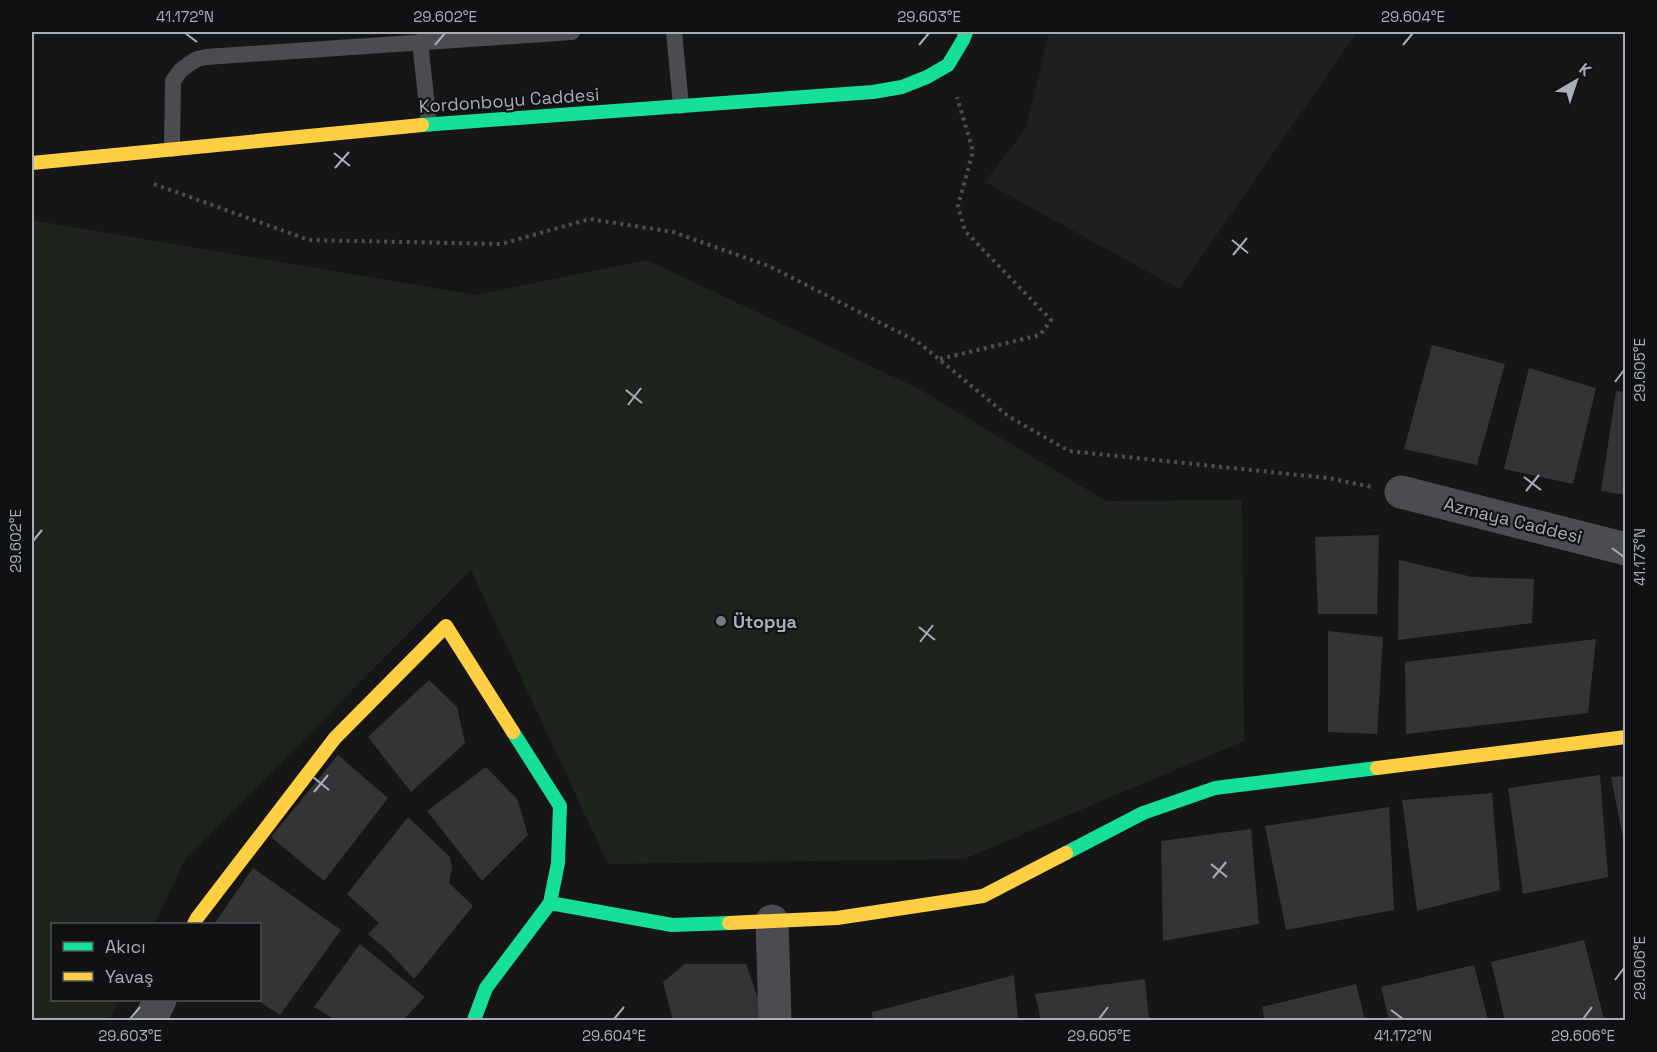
<svg xmlns="http://www.w3.org/2000/svg" width="1657" height="1052" viewBox="0 0 1657 1052" font-family="'Space Grotesk',sans-serif">
  <style>
    .built { fill: #202023 }
    .green { fill: #1c241c }
    .building { fill: #343436 }
    .lines { fill: none; stroke-linecap: round; stroke-linejoin: round }
    .path { stroke: #4c4e51; stroke-width: 4; stroke-dasharray: 3 4.5; stroke-linecap: butt }
    .lane { stroke: #4a4c50; stroke-width: 16 }
    .street { stroke: #4a4c50; stroke-width: 33 }
    .fast { stroke: #16e098; stroke-width: 14 }
    .slow { stroke: #ffcf43; stroke-width: 14 }
    .ticks { fill: none; stroke: #a6aeb9; stroke-width: 2 }
    .poi-dot { fill: #747980; stroke: #101113; stroke-width: 2 }
    .labels { text-anchor: middle; dominant-baseline: central; stroke-width: 4.5; stroke-linejoin: round; paint-order: stroke }
    .street-label { font-size: 18px; fill: #a6aeb9; stroke: #101113 }
    .poi-label { font-size: 18px; font-weight: bold; fill: #a6aeb9; stroke: #101113; text-anchor: start }
    .neatline { fill: none; stroke: #a6aeb9; stroke-width: 2 }
    .ticks-label { font-size: 15px; text-anchor: middle; fill: #a6aeb9 }
  </style>
  <rect width="100%" height="100%" fill="#161617"/>
  <polygon class="built" points="1049,32 1357,32 1179,289 985,182 1026,128"/>
  <polygon class="green" points="32,220 475,295 647,260 919,389 1106,501 1242,500 1244,741 964,859 608,864 471,570 185,860 154,924 52,924 52,1000 119,1000 109,1020 32,1020"/>
  <g class="building">
    <polygon points="1432,345 1505,364 1477,465 1404,449"/>
    <polygon points="1529,368 1596,388 1573,484 1504,469"/>
    <polygon points="1616,391 1626,392 1626,495 1601,491"/>
    <polygon points="1379,535 1377,614 1318,614 1315,537"/>
    <polygon points="1399,560 1472,577 1534,579 1532,623 1398,640"/>
    <polygon points="1328,631 1383,637 1377,734 1328,732"/>
    <polygon points="1596,639 1588,713 1406,734 1405,662"/>
    <polygon points="429,680 457,707 465,743 411,792 368,737"/>
    <polygon points="338,755 388,798 324,881 271,837"/>
    <polygon points="486,767 517,799 528,835 482,881 427,811"/>
    <polygon points="1600,775 1608,877 1523,894 1508,788"/>
    <polygon points="1626,776 1626,842 1624,842 1611,777"/>
    <polygon points="1492,793 1500,890 1417,911 1402,800"/>
    <polygon points="1389,807 1394,910 1286,930 1265,826"/>
    <polygon points="408,817 450,857 452,868 449,883 473,906 414,979 387,950 368,934 379,923 347,894"/>
    <polygon points="1251,829 1259,924 1163,941 1161,841"/>
    <polygon points="253,868 341,930 280,1015 257,1000 260,1000 260,924 214,924"/>
    <polygon points="1584,940 1604,1019 1597,1020 1505,1020 1491,962"/>
    <polygon points="360,944 425,997 403,1020 336,1020 314,1007"/>
    <polygon points="685,964 746,964 758,998 758,1020 673,1020 663,982"/>
    <polygon points="1474,965 1488,1020 1389,1020 1381,987"/>
    <polygon points="1014,975 1018,1020 873,1020 872,1012"/>
    <polygon points="1145,979 1149,1020 1041,1020 1035,994"/>
    <polygon points="1356,984 1365,1020 1265,1020 1262,1007"/>
  </g>
  <g class="lines">
    <g class="path">
      <polyline points="154,184 309,240 501,244 590,219 673,232 769,266 918,342 1008,416 1069,451 1328,478 1372,487"/>
      <polyline points="940,359 1040,335 1051,320 965,231 958,206 973,151 957,97"/>
    </g>
    <g class="lane">
      <polyline points="674,32 681,106"/>
      <polyline points="420,42 429,124"/>
      <polyline points="172,149 173,81 180,71 189,64 197,59 206,57 572,32"/>
    </g>
    <g class="street">
      <polyline points="1401,492 1626,549"/>
      <polyline points="772,921 775,1020"/>
      <polyline points="150,1020 160,1000"/>
    </g>
    <g class="fast">
      <polyline points="422,125 873,92 902,87 927,77 948,65 963,40 966,32"/>
      <polyline points="513,732 560,806 558,863 550,903"/>
      <polyline points="1066,853 1143,813 1215,788 1377,768"/>
      <polyline points="474,1020 486,988 550,903 672,925 729,923"/>
    </g>
    <g class="slow">
      <polyline points="32,163 422,125"/>
      <polyline points="1377,768 1626,737"/>
      <polyline points="729,923 837,918 983,896 1066,853"/>
      <polyline points="194,924 197,918 335,738 446,626 513,732"/>
    </g>
  </g>
  <path class="ticks" d="M185,33L197,42M435,45L445,33M919,45L929,33M1403,45L1413,33M334,153L350,166M335,168L349,152M1232,240L1248,253M1233,255L1247,238M1615,382L1624,370M626,390L642,403M628,405L641,388M1524,477L1541,490M1526,491L1539,475M33,541L42,530M1612,548L1624,557M919,627L935,640M920,642L933,625M313,777L329,790M314,792L328,775M1211,864L1227,877M1213,878L1226,862M1615,980L1624,968M1391,1010L1403,1019M130,1019L140,1007M614,1019L624,1007M1099,1019L1108,1007M1583,1019L1592,1007"/>
  <circle class="poi-dot" cx="721" cy="621" r="6"/>
  <g class="labels">
    <g class="street-label">
      <text transform="translate(509 100) rotate(-4)">Kordonboyu Caddesi</text>
      <text transform="translate(1513 520) rotate(14)">Azmaya Caddesi</text>
    </g>
    <g class="poi-label">
      <text x="733" y="621">Ütopya</text>
    </g>
  </g>
  <rect width="1657" height="1052" fill="none" stroke="#101113" stroke-width="66"/>
  <rect x="51" y="923" width="210" height="78" fill="#101113" stroke="#4c5055" stroke-width="1.5"/>
  <rect x="63" y="942" width="30" height="9" fill="#16e098" stroke="#4c5055" stroke-width="1.5"/>
  <text x="105" y="953" font-size="18" fill="#a6aeb9">Akıcı</text>
  <rect x="63" y="972" width="30" height="9" fill="#ffcf43" stroke="#4c5055" stroke-width="1.5"/>
  <text x="105" y="983" font-size="18" fill="#a6aeb9">Yavaş</text>
  <g transform="translate(1576 81) rotate(39)" stroke="#101113" stroke-width="4.5" paint-order="stroke">
  <path d="M0-4.5L10 22L0 15L-10 22Z" fill="#a6aeb9"/>
  <text y="-9" font-size="16" font-weight="bold" text-anchor="middle" fill="#a6aeb9">K</text>
  </g>
  <rect x="33" y="33" width="1591" height="986" class="neatline"/>
  <g class="ticks-label">
    <text x="185" y="22">41.172°N</text>
    <text x="445" y="22">29.602°E</text>
    <text x="929" y="22">29.603°E</text>
    <text x="1413" y="22">29.604°E</text>
    <text transform="translate(1640 370) rotate(-90)" y="5">29.605°E</text>
    <text transform="translate(16 541) rotate(-90)" y="5">29.602°E</text>
    <text transform="translate(1640 557) rotate(-90)" y="5">41.173°N</text>
    <text transform="translate(1640 968) rotate(-90)" y="5">29.606°E</text>
    <text x="130" y="1041">29.603°E</text>
    <text x="614" y="1041">29.604°E</text>
    <text x="1099" y="1041">29.605°E</text>
    <text x="1403" y="1041">41.172°N</text>
    <text x="1583" y="1041">29.606°E</text>
  </g>
</svg>
